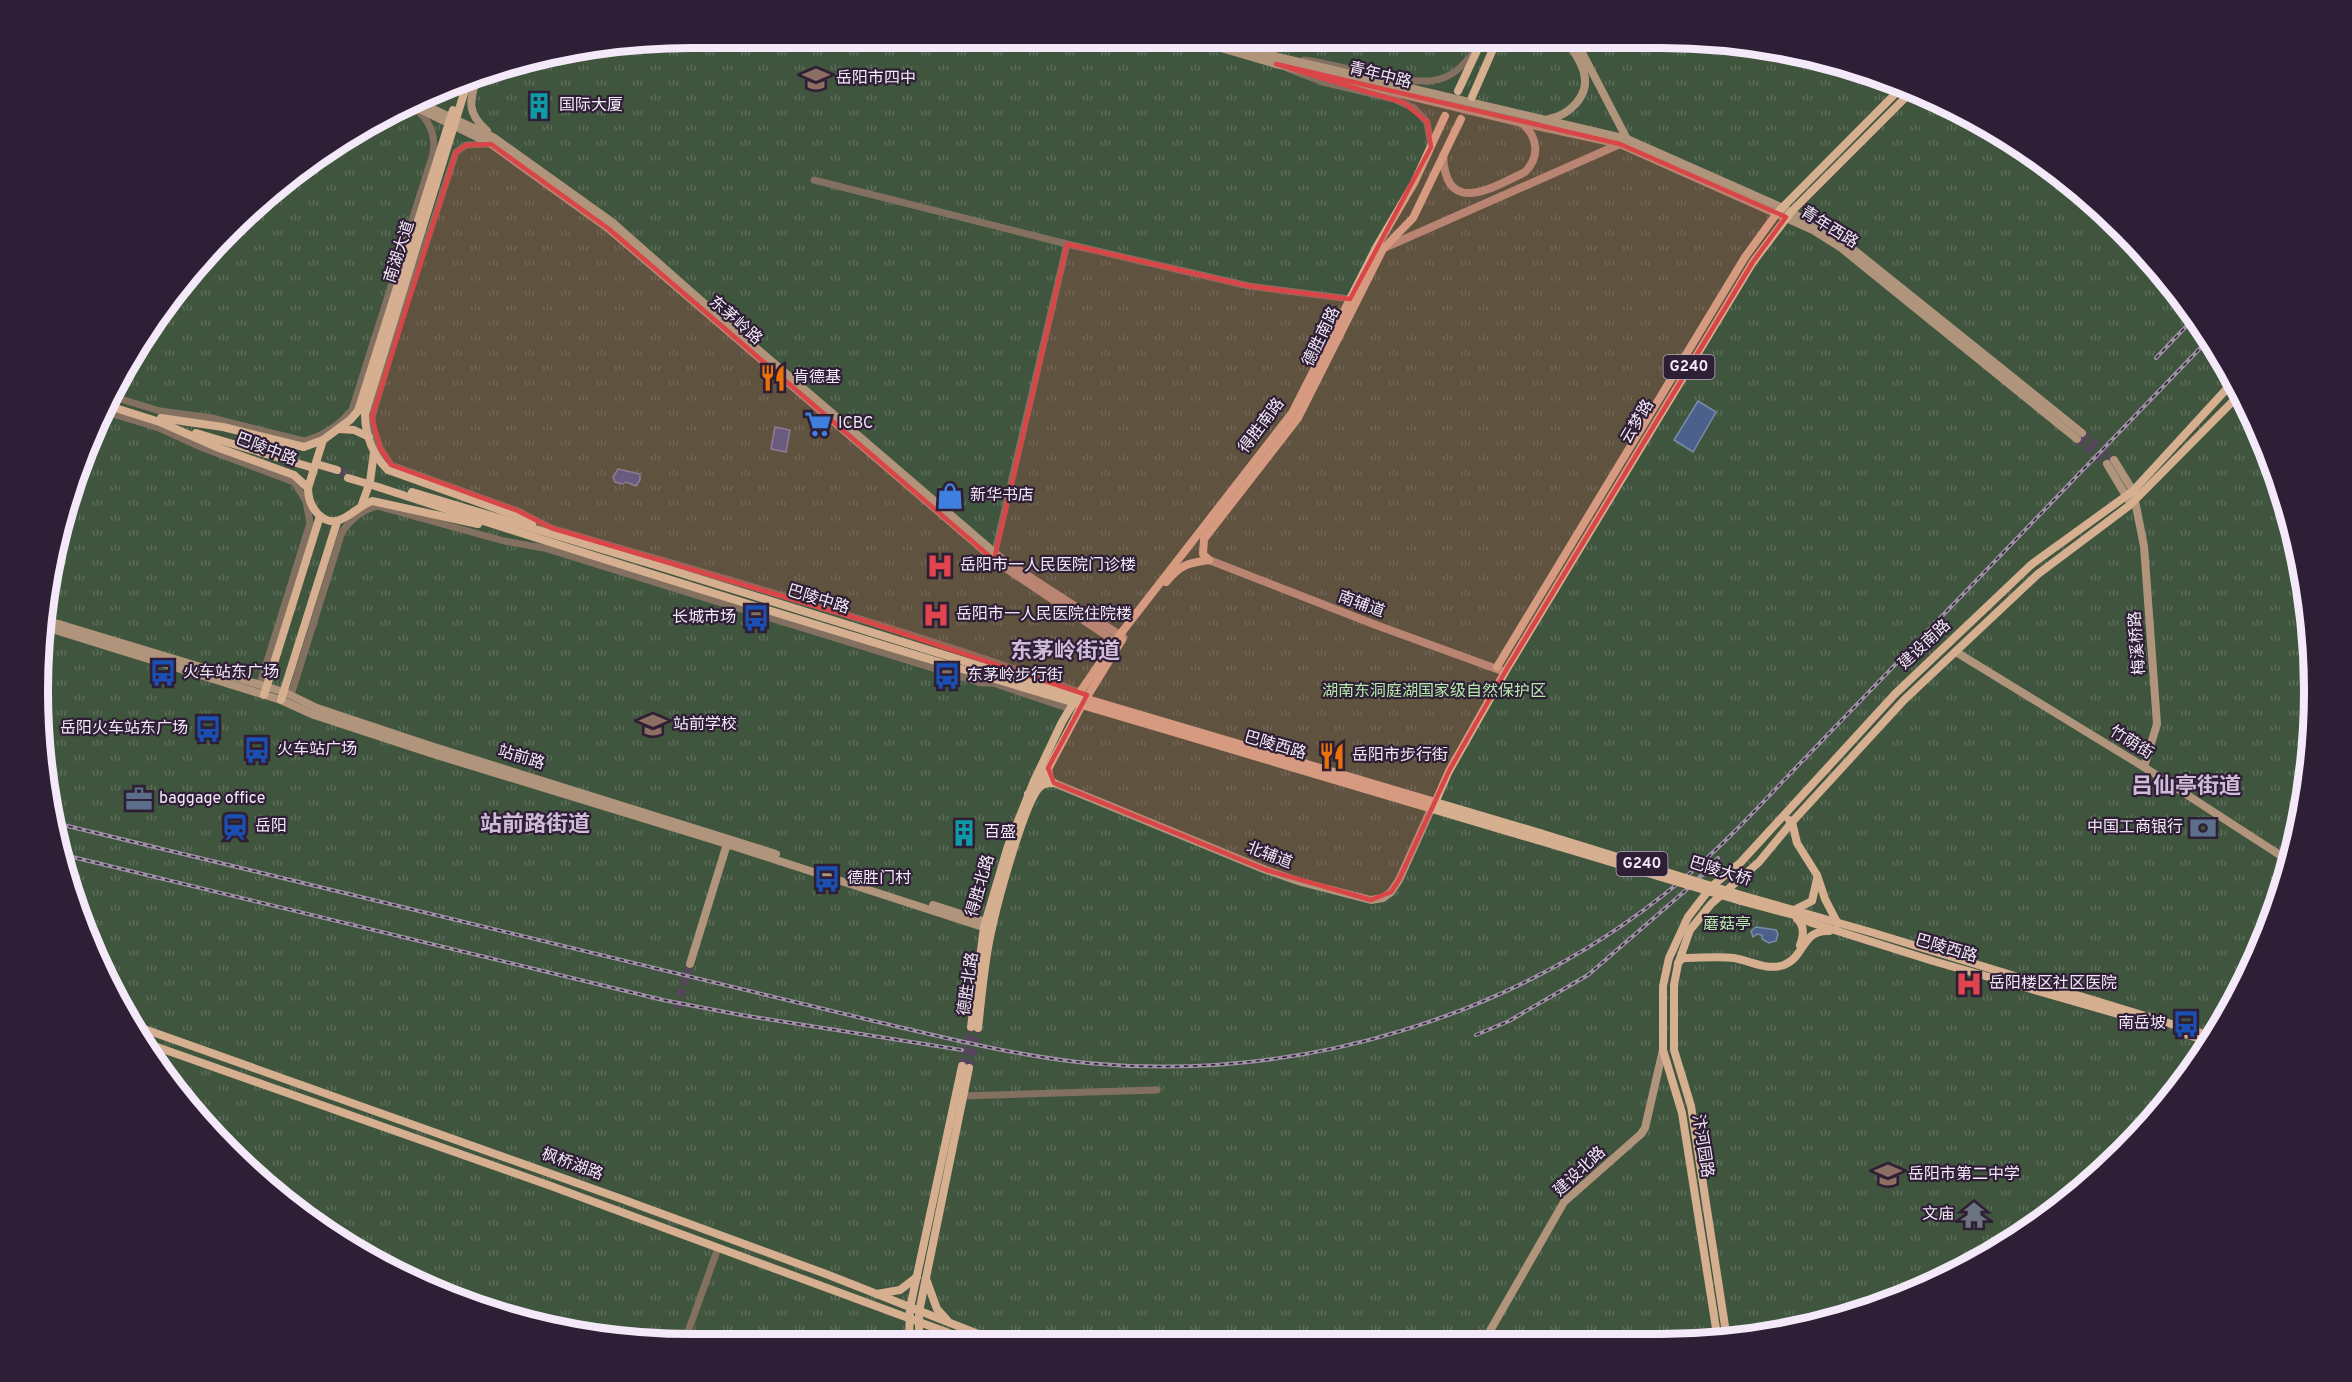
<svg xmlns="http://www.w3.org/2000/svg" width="2352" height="1382" viewBox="0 0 2352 1382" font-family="Overpass,'Noto Sans SC',sans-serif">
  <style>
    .park { fill: url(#park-tufts) }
    .water { fill: #4b618b; stroke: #7d8aac; stroke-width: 1.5 }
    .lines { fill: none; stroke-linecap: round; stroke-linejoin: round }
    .secondary-tunnel { stroke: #55465c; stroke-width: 8; stroke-dasharray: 8 4; stroke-linecap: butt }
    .primary-tunnel { stroke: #55465c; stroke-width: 8; stroke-dasharray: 8 4; stroke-linecap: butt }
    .tertiary { stroke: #837061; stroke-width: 7 }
    .secondary { stroke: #b1947c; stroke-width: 8 }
    .primary { stroke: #d5af90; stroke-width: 8 }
    .rail-casing { stroke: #9e91a4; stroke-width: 4 }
    .rail { stroke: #2f1f36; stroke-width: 1.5; stroke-dasharray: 4.5; stroke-linecap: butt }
    .secondary-bridge { stroke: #b1947c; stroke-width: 8 }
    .primary-bridge { stroke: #d5af90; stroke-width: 8 }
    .marked { fill: #da4547; fill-opacity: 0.2; stroke: #da4547; stroke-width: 4.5; stroke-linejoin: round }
    .labels { text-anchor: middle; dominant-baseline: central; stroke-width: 4.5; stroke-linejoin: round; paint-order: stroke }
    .shield { fill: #2f1f36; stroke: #b8acbe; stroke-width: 1.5 }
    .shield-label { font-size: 15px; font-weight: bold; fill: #f3e9f8 }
    .street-label { font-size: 16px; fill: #f3e9f8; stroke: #2f1f36 }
    .poi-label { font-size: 16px; fill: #f3e9f8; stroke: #2f1f36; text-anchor: start }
    .park-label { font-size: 16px; fill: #b3eaaa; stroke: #2f1f36 }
    .district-label { font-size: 22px; font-weight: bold; fill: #d0bcda; stroke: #2f1f36 }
    .rim { fill: none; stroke: #f3e9f8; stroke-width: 8 }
  </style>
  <defs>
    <pattern id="park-tufts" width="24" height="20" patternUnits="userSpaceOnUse" patternTransform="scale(1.5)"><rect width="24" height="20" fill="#40553d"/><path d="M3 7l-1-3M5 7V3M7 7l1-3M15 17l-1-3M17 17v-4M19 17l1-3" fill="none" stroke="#5c6d5a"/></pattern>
  </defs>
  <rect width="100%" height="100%" fill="#392940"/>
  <polygon class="park" points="1704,39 1871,72 2024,148 2123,229 2205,328 2265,441 2302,564 2314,691 2302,819 2265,941 2204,1054 2092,1182 1987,1257 1830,1322 1704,1343 648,1343 481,1310 328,1234 229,1153 172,1089 125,1017 72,901 50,818 38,691 43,605 72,481 148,328 229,229 293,172 402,105 481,72 605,43"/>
  <g class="water">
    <polygon points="1698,401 1716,412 1693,452 1674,440"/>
    <polygon points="775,427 790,430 786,452 771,449"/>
    <polygon points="618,469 640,474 640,480 636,486 626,482 623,484 615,482 613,477"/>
    <polygon points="1756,927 1776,930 1778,934 1776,941 1769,943 1762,939 1762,935 1757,934 1753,937 1751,931"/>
  </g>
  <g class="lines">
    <g class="secondary-tunnel">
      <polyline points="2082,433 2114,460"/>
      <polyline points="2077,439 2107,464"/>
      <polyline points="677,1008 690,964"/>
    </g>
    <g class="primary-tunnel">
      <polyline points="337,470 350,474"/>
      <polyline points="962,1066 971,1027"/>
      <polyline points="969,1068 978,1028"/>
    </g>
    <g class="tertiary">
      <path d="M1304,60C1340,64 1413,90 1443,78C1457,73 1466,62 1475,51"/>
      <polyline points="1289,69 1323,82 1394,99 1414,108 1427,122 1431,146"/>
      <path d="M423,104C436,102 445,96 452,84"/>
      <path d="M491,144L466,145L456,152L398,329L372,417L373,427L380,448L391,465L518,511L551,528C728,580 907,629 1080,692L1082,695"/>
      <polyline points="814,180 1067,244 1249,286 1350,299"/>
      <path d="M114,397L160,411L212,418L304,441C324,436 339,425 352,410L433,154C436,136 430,121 416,109"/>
      <polyline points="106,412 159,428 203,448 294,482 306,501 310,523 260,684"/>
      <polyline points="994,556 1067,244"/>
      <path d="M291,695L342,532C350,520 362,510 377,506L504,541L544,548L981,683H993L1070,709L1073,708"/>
      <polyline points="963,1096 1157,1090"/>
      <polyline points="684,1343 718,1248"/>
    </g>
    <g class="secondary">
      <polyline points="1575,39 1627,139"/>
      <polyline points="1197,41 1276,64"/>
      <polyline points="1224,41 1282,58 1627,139 1783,208 1839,238 2082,433"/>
      <path d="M478,73C470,100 465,111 487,131"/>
      <polyline points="414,100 493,137 612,222 698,298 1002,559 1123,637"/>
      <polyline points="407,103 491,144 609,229 1001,565 1119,644"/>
      <path d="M1549,119C1569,115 1590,96 1584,73C1582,62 1572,50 1567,39"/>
      <polyline points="1522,123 1620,144 1813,230 1840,247 2077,439"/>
      <path d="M1443,156C1446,217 1492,188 1525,172C1540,157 1538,138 1523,124"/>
      <polyline points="1384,248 1620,144"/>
      <polyline points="2114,460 2133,491 2144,546 2157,724 2144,767"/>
      <polyline points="2107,464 2129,501"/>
      <polyline points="1209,560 1376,625 1505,672"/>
      <polyline points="42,619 284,692 317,708 431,746 776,854"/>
      <polyline points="42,626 281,700 314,715 430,753 727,844 989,929"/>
      <polyline points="1956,652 2144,767 2289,861"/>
      <polyline points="1054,783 1266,870 1301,882 1371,900 1383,898 1391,892 1399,880 1432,807"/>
      <polyline points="933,905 986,922"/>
      <polyline points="690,964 727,844"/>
      <polyline points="1483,1343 1564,1202 1641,1134 1645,1128 1663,1050"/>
    </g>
    <g class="primary">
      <path d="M469,77L365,414C365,435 373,456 388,470L517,516L532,524"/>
      <polyline points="1458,91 1482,40"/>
      <polyline points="1472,97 1497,40"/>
      <polyline points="109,406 163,423"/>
      <polyline points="161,418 223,427 304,447 323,440 350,420 358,411 453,110"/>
      <path d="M160,422L219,448L294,475L308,488C308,497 311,507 318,514C338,534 354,507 372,501L478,524"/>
      <polyline points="340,429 354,430 369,437"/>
      <polyline points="196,433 310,467"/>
      <polyline points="320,465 337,470"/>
      <polyline points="348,478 365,483"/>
      <path d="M375,486C636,571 899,651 1163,729C1288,766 1413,802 1537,840"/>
      <polyline points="412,492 658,566 1077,696 1540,833"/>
      <polyline points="1209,560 1203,554 1204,539 1298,418 1383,249 1413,218 1461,119"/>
      <path d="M1166,582C1181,565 1187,563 1209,560"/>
      <polyline points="1497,667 1745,257 1777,213 1902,87"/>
      <polyline points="264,695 320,516"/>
      <polyline points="281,700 337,522"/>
      <polyline points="1028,794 1038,788 1082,705 1122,640"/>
      <polyline points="1434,805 1449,771 1505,672 1753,262 1791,212 1911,92"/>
      <polyline points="1789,820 1792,822 1797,843 1817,875 1825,899 1838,924"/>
      <polyline points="1744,896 1874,933 2214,1037"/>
      <polyline points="1741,901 1794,915 1812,923 1933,961 2132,1018"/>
      <polyline points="1794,910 1812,901 1817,879"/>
      <path d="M1797,919C1805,926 1804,935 1800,945"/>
      <path d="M1678,963L1683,958C1700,958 1718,956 1734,958C1751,961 1767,971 1784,965C1806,956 1801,930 1829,931"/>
      <polyline points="130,1024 619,1198 826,1274 1001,1343"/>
      <polyline points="971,1027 984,927 1008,846 1034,781 1062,722 1080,692 1115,641 1292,413 1377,246 1414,183 1445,116"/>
      <path d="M978,1028C982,995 984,961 992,928C997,905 1025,798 1041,786C1045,783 1049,783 1054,783L1050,779L1048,769"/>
      <polyline points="2181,1033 2211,1042"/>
      <polyline points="140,1041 551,1186 976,1343"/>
      <polyline points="926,1279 937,1309 947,1320"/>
      <polyline points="877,1294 900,1290 917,1277"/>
      <polyline points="1727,1339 1691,1106 1674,1050 1674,985 1678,964 1690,930 1711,904 1759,862 1792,822 1904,700 2038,574 2130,505 2240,394"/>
      <polyline points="1718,1341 1682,1113 1663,1050 1663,986 1669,958 1688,917 1711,887 1741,862 1895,694 2032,564 2133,491 2233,382"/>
      <polyline points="909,1343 910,1308 962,1066"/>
      <polyline points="919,1343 919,1312 969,1068"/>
    </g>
    <defs>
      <g id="rail">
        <polyline points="2156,358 2195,317"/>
        <path d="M51,822L882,1023C950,1039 1018,1056 1087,1063C1300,1083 1518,1017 1682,880C1719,849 1752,814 1785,779L2210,338"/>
        <polyline points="60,854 663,1000 741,1015 962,1050"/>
        <polyline points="1476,1035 1509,1021 1588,975 1693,884 1718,858"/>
      </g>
    </defs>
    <use href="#rail" class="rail-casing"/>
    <use href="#rail" class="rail"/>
    <polyline class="secondary-bridge" points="1276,64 1522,123"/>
    <g class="primary-bridge">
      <polyline points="308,488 323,440"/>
      <polyline points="362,504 370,482 374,452"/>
      <polyline points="1540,833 1744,896"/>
      <polyline points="1537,840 1741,901"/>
    </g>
  </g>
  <path class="marked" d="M1276,64L1620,144L1786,217L1753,262L1505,672L1449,771L1399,880L1391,892L1371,900L1266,870L1054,783L1048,768L1087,695L859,619L551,528L518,511L391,465L380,448L372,417L456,152L466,145L491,144L609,229L994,560L1067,244L1249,286L1350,299L1431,147L1427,122L1404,103Z"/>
  <defs>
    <symbol id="school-bare" viewBox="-9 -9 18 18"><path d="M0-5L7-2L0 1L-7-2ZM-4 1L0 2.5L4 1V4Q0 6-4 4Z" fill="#8d6e63" stroke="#2f1f36" stroke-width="2.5" paint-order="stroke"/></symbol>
    <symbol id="building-bare" viewBox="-9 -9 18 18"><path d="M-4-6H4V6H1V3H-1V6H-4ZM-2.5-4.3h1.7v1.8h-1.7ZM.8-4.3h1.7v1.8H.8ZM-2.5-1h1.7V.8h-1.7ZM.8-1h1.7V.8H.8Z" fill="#0f9aa8" stroke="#2f1f36" stroke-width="2.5" paint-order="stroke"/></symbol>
    <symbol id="restaurant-bare" viewBox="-9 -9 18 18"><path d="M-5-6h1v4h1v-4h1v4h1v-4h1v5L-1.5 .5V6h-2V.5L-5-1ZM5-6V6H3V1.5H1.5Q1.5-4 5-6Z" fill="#e8710a" stroke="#2f1f36" stroke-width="2.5" paint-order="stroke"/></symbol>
    <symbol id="supermarket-bare" viewBox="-9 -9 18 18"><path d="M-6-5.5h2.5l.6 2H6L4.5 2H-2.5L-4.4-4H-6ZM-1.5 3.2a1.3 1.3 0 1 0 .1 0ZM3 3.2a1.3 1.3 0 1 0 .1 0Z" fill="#3f7fe0" stroke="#2f1f36" stroke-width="2.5" paint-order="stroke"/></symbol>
    <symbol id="shop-bare" viewBox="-9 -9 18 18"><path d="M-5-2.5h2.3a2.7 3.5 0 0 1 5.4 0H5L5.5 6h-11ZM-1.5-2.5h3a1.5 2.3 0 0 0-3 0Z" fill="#3f7fe0" stroke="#2f1f36" stroke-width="2.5" paint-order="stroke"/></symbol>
    <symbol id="hospital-bare" viewBox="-9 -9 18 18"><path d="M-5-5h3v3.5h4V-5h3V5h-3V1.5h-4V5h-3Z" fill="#e0444e" stroke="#2f1f36" stroke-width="2.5" paint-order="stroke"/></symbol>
    <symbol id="bus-bare" viewBox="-9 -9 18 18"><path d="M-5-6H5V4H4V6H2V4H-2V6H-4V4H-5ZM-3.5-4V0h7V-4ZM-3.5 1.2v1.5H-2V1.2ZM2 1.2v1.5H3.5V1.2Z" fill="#1a4fb4" stroke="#2f1f36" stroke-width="2.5" paint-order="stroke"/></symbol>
    <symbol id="office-bare" viewBox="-9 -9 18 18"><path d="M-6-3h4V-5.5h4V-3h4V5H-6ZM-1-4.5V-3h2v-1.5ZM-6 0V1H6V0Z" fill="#5c6f8a" stroke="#2f1f36" stroke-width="2.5" paint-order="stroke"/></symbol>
    <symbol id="station-bare" viewBox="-9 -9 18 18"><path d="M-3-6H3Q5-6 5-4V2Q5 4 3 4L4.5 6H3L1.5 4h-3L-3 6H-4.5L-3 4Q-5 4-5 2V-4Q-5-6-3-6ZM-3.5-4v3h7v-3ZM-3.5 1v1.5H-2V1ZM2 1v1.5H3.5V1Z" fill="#1a4fb4" stroke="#2f1f36" stroke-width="2.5" paint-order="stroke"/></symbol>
    <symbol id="bank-bare" viewBox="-9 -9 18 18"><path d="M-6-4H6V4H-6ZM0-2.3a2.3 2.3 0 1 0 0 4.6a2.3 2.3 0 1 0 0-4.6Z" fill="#5c6f8a" stroke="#2f1f36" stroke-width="2.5" paint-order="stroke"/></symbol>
    <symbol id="temple-bare" viewBox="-9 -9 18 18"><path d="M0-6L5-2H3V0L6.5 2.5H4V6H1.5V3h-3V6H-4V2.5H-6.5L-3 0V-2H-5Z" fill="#6b7280" stroke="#2f1f36" stroke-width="2.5" paint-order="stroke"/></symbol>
  </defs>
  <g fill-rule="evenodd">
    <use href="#school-bare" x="797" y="60" width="38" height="38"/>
    <use href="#building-bare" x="520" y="87" width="38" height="38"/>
    <use href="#restaurant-bare" x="754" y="359" width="38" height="38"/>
    <use href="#supermarket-bare" x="799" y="405" width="38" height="38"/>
    <use href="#shop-bare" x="931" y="477" width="38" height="38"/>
    <use href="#hospital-bare" x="921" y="547" width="38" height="38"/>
    <use href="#hospital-bare" x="917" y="596" width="38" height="38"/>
    <use href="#bus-bare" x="737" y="599" width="38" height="38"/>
    <use href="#bus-bare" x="144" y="654" width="38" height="38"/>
    <use href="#bus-bare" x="928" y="657" width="38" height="38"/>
    <use href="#school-bare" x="634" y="706" width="38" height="38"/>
    <use href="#bus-bare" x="189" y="710" width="38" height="38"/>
    <use href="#bus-bare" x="238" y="731" width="38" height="38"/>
    <use href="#restaurant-bare" x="1313" y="737" width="38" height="38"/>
    <use href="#office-bare" x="120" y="780" width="38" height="38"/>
    <use href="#station-bare" x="216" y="808" width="38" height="38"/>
    <use href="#bank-bare" x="2184" y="809" width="38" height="38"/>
    <use href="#building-bare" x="945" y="814" width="38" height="38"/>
    <use href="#bus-bare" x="808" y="860" width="38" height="38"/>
    <use href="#hospital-bare" x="1950" y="965" width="38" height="38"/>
    <use href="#bus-bare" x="2167" y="1005" width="38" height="38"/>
    <use href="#school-bare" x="1869" y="1156" width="38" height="38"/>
    <use href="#temple-bare" x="1955" y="1196" width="38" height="38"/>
  </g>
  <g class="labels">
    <g class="shield">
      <rect x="1663.5" y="355" width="51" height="24" rx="4.5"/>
      <rect x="1616.5" y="852" width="51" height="24" rx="4.5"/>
    </g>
    <g class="shield-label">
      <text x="1689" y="367">G240</text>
      <text x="1642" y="864">G240</text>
    </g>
    <g class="street-label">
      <text transform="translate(1380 76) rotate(14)">青年中路</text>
      <text transform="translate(1829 228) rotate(32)">青年西路</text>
      <text transform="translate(400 252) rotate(-72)">南湖大道</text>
      <text transform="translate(735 321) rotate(41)">东茅岭路</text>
      <text transform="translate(1322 337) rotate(-64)">德胜南路</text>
      <text transform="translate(1638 422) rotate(-59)">云梦路</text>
      <text transform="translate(1262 426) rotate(-53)">得胜南路</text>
      <text transform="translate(266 450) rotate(21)">巴陵中路</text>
      <text transform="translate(818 600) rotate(17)">巴陵中路</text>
      <text transform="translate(1361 605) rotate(20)">南辅道</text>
      <text transform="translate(2138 643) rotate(-94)">梅溪桥路</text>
      <text transform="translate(1925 645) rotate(-43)">建设南路</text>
      <text transform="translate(2131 743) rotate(32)">竹荫街</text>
      <text transform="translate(1275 746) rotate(16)">巴陵西路</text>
      <text transform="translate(521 758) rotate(17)">站前路</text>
      <text transform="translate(1269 856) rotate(21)">北辅道</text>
      <text transform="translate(1720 872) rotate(17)">巴陵大桥</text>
      <text transform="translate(981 886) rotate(-74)">得胜北路</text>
      <text transform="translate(1946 949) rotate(16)">巴陵西路</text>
      <text transform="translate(969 984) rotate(-82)">德胜北路</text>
      <text transform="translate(1702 1146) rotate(81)">汴河园路</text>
      <text transform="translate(572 1165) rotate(20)">枫桥湖路</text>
      <text transform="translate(1580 1172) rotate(-43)">建设北路</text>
    </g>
    <g class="poi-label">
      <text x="836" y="79">岳阳市四中</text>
      <text x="559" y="106">国际大厦</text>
      <text x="793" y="378">肯德基</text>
      <text x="838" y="424">ICBC</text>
      <text x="970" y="496">新华书店</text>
      <text x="960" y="566">岳阳市一人民医院门诊楼</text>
      <text x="956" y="615">岳阳市一人民医院住院楼</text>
      <text x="736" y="618" text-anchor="end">长城市场</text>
      <text x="183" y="673">火车站东广场</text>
      <text x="967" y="676">东茅岭步行街</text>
      <text x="673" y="725">站前学校</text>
      <text x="188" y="729" text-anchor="end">岳阳火车站东广场</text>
      <text x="277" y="750">火车站广场</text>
      <text x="1352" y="756">岳阳市步行街</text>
      <text x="159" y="799">baggage office</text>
      <text x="255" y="827">岳阳</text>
      <text x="2183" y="828" text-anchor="end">中国工商银行</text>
      <text x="984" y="833">百盛</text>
      <text x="847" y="879">德胜门村</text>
      <text x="1989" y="984">岳阳楼区社区医院</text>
      <text x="2166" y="1024" text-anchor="end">南岳坡</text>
      <text x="1908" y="1175">岳阳市第二中学</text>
      <text x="1954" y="1215" text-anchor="end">文庙</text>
    </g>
    <g class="park-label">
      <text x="1434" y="692">湖南东洞庭湖国家级自然保护区</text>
      <text x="1727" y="925">蘑菇亭</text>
    </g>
    <g class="district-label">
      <text x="1065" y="652">东茅岭街道</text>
      <text x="2186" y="787">吕仙亭街道</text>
      <text x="535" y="825">站前路街道</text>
    </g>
  </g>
  <path d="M0 0H2352V1382H0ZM691 48H1661A643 643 0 0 1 2304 691V691A643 643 0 0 1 1661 1334H691A643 643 0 0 1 48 691V691A643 643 0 0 1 691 48Z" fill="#2f1f36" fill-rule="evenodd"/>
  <path class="rim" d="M691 48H1661A643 643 0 0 1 2304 691V691A643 643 0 0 1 1661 1334H691A643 643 0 0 1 48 691V691A643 643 0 0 1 691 48Z"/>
</svg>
